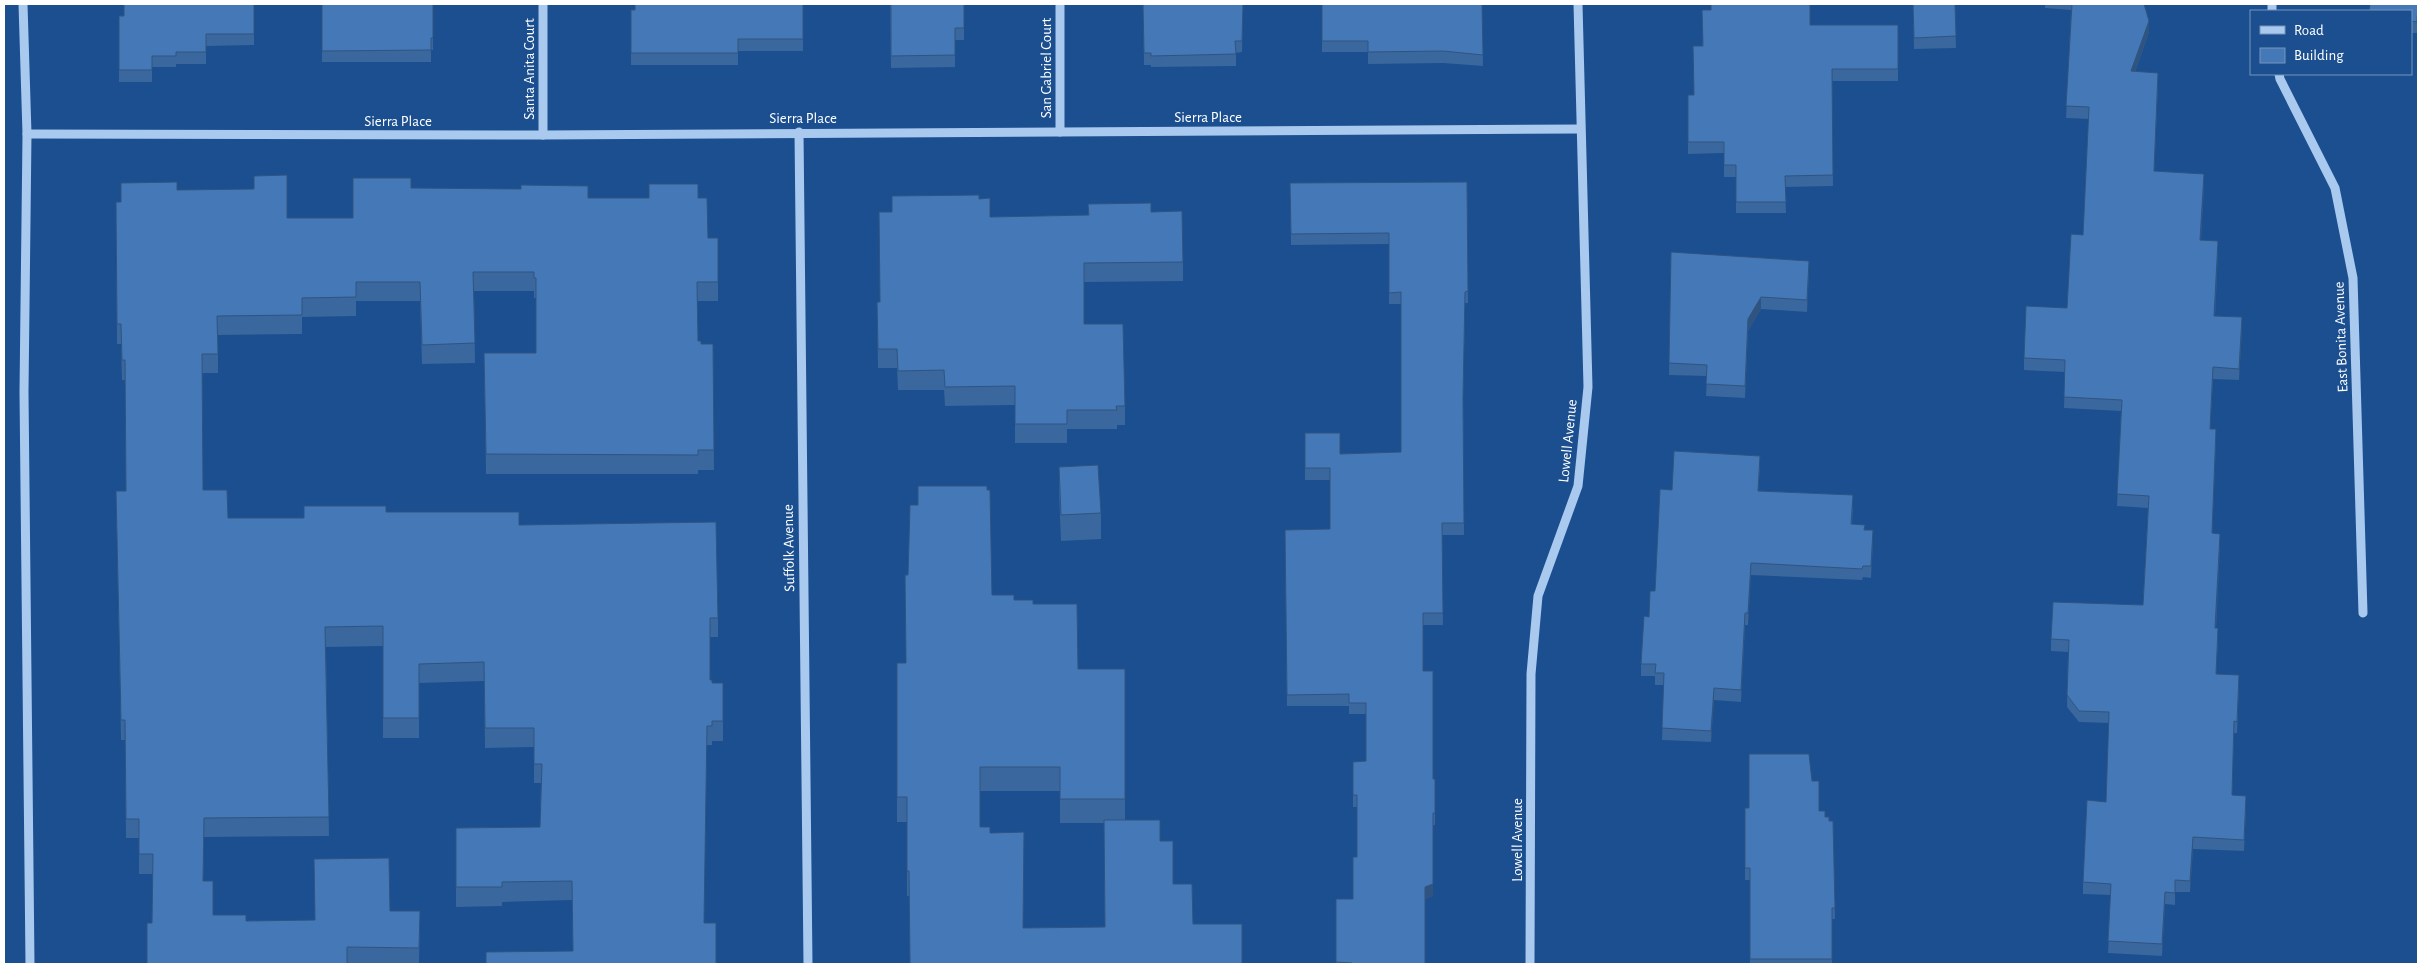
<svg xmlns="http://www.w3.org/2000/svg" width="2422" height="968" viewBox="0 0 2422 968" font-family="'Alegreya Sans',sans-serif">
  <style>
    .lines { fill: none; stroke-linecap: round; stroke-linejoin: round }
    .minor { stroke: #a9c9ee; stroke-width: 9 }
    .wall { fill: #3a679d; fill-rule: evenodd }
    .shaded-wall { fill: #305480 }
    .building { fill: #4478b7; stroke: #305480 }
    .labels { text-anchor: middle; dominant-baseline: central; stroke-width: 5; stroke-linejoin: round; paint-order: stroke }
    .street-label { font-size: 15px; fill: #fff; stroke: #1b4f8f }
  </style>
  <rect width="100%" height="100%" fill="#1b4f8f"/>
  <g class="lines">
    <g class="minor">
      <polyline points="23,4 27,134 24,392 30,964"/>
      <polyline points="543,4 543,135"/>
      <polyline points="1060,4 1060,132"/>
      <polyline points="2272,11 2272,4"/>
      <polyline points="2279,74 2280,79 2335,188 2353,278 2363,613"/>
      <polyline points="799,132 808,964"/>
      <polyline points="27,134 543,135 1580,129"/>
      <polyline points="1530,964 1531,674 1538,596 1578,486 1588,387 1578,4"/>
    </g>
  </g>
  <g class="wall">
    <polygon points="254,4 254,45 206,46 206,64 176,64 176,67 152,67 152,82 119,82 119,16"/>
    <polygon points="322,4 433,4 433,50 431,50 431,62 322,62"/>
    <polygon points="635,4 833,4 803,5 803,51 738,51 738,65 631,65 631,10 635,10"/>
    <polygon points="890,4 964,4 964,40 955,40 955,67 891,68"/>
    <polygon points="1143,4 1243,4 1242,52 1236,53 1236,66 1151,67 1151,65 1144,65"/>
    <polygon points="1322,4 1482,4 1483,66 1443,63 1368,64 1368,52 1322,52"/>
    <polygon points="1913,4 1955,4 1956,48 1914,49"/>
    <polygon points="2045,4 2144,4 2149,32 2135,72 2158,84 2154,171 2204,186 2201,240 2218,253 2215,316 2242,329 2239,380 2213,379 2210,429 2216,441 2212,533 2220,545 2216,628 2218,640 2216,674 2239,686 2237,733 2234,733 2232,795 2246,808 2244,851 2193,849 2190,892 2175,892 2175,905 2165,904 2162,956 2108,953 2111,895 2083,894 2083,882 2106,802 2109,723 2079,722 2067,707 2068,652 2051,651 2051,639 2143,605 2148,508 2117,506 2121,411 2064,408 2065,372 2024,370 2024,358 2067,308 2083,235 2089,119 2066,118 2071,10 2045,8"/>
    <polygon points="2418,4 2417,33 2411,33 2411,11"/>
    <polygon points="1710,10 1810,25 1898,25 1898,81 1832,81 1833,186 1785,187 1786,213 1736,213 1736,177 1724,177 1724,153 1688,154 1688,95 1694,95 1702,46"/>
    <polygon points="1467,182 1468,303 1465,303 1463,404 1464,535 1442,535 1443,625 1423,625 1423,671 1433,779 1435,779 1435,825 1433,825 1433,896 1425,899 1425,964 1336,964 1336,899 1353,899 1357,857 1357,807 1353,807 1353,762 1366,761 1366,714 1349,714 1349,706 1287,706 1285,530 1330,529 1330,480 1305,480 1305,433 1340,454 1401,452 1401,304 1389,304 1389,244 1291,245 1290,183"/>
    <polygon points="411,188 588,198 698,198 708,238 718,238 718,301 697,301 698,341 701,344 713,344 714,470 698,470 698,474 486,474 484,353 536,353 536,298 534,298 534,291 474,291 475,363 422,364 420,301 356,301 356,316 302,317 302,334 218,335 218,373 202,373 203,490 228,518 304,518 386,512 519,525 718,618 718,637 710,637 710,680 712,683 723,683 723,741 712,741 712,745 707,745 573,951 572,900 502,902 502,906 456,907 456,828 540,827 541,783 534,783 534,747 485,748 484,681 419,683 419,738 383,738 383,646 326,647 329,836 204,837 203,881 213,915 246,921 315,920 390,911 420,911 419,964 147,964 152,923 153,874 139,874 139,838 126,838 125,740 121,740 116,491 126,491 125,380 122,380 121,344 117,344 116,202 121,202 177,190 287,218 353,218"/>
    <polygon points="979,199 990,217 1088,215 1088,204 1151,212 1183,262 1183,281 1084,282 1084,324 1125,406 1125,425 1117,425 1117,429 1067,429 1067,443 1015,443 1015,405 945,406 944,390 898,390 897,368 878,368 877,302 880,302 892,212"/>
    <polygon points="1671,252 1809,272 1807,312 1761,309 1748,331 1745,398 1706,396 1707,376 1669,375"/>
    <polygon points="1059,467 1101,513 1101,539 1061,541 1059,493"/>
    <polygon points="1760,467 1758,491 1853,507 1852,524 1865,530 1873,542 1871,578 1863,577 1862,580 1751,575 1748,625 1745,625 1741,702 1714,700 1711,742 1662,740 1664,685 1655,685 1655,676 1641,676 1641,664 1649,617 1655,591 1672,490"/>
    <path d="M992,595L1014,600L1033,604L1078,669H1125V820L1160,841L1173,884L1193,924L910,964L909,896H907V822H897V663H906ZM980,791H1060V823H1104L1105,927L1023,928L990,833L980,827Z"/>
    <polygon points="1745,808 1819,811 1829,821 1833,821 1835,919 1832,919 1832,964 1750,964 1750,880 1745,880"/>
  </g>
  <g class="shaded-wall">
    <polygon points="2418,4 2418,14 2417,33 2417,22"/>
    <polygon points="2149,21 2149,32 2131,83 2131,71"/>
    <polygon points="2158,73 2158,84 2154,183 2154,171"/>
    <polygon points="2204,174 2204,186 2200,252 2200,240"/>
    <polygon points="2218,241 2218,253 2214,327 2214,316"/>
    <polygon points="1809,261 1809,272 1807,312 1807,300"/>
    <polygon points="1761,297 1761,309 1748,331 1745,398 1748,319"/>
    <polygon points="2242,317 2242,329 2239,380 2239,369"/>
    <polygon points="2213,367 2213,379 2210,440 2210,429"/>
    <polygon points="2216,429 2216,441 2212,545 2212,533"/>
    <polygon points="1760,456 1760,467 1758,503 1758,491"/>
    <polygon points="1873,530 1873,542 1871,578 1871,566"/>
    <polygon points="2220,534 2220,545 2215,640 2215,628"/>
    <polygon points="1751,563 1751,575 1748,625 1748,613"/>
    <polygon points="1745,613 1745,625 1741,702 1741,690"/>
    <polygon points="1714,688 1714,700 1711,742 1711,731"/>
    <polygon points="2246,796 2246,808 2244,851 2244,840"/>
    <polygon points="2193,837 2193,849 2190,892 2190,881"/>
    <polygon points="1433,884 1433,896 1425,899 1425,887"/>
    <polygon points="2165,892 2165,904 2162,956 2162,944"/>
  </g>
  <g class="building">
    <polygon points="124,4 254,4 254,34 206,34 206,52 176,52 176,56 152,56 152,70 119,70 119,16 124,16"/>
    <polygon points="322,4 433,4 433,38 431,38 431,50 322,51"/>
    <polygon points="635,4 803,4 803,39 738,39 738,53 631,53 631,10 635,10"/>
    <polygon points="891,4 964,4 964,28 955,28 955,55 891,56"/>
    <polygon points="1143,4 1243,4 1242,41 1235,41 1236,54 1151,56 1151,53 1144,53"/>
    <polygon points="1322,4 1482,4 1483,55 1443,51 1368,52 1368,41 1322,41"/>
    <polygon points="1711,4 1810,4 1810,25 1898,25 1898,69 1832,69 1833,175 1785,176 1786,202 1736,202 1736,165 1724,165 1724,142 1688,142 1688,95 1694,95 1693,46 1703,46 1702,10 1711,10"/>
    <polygon points="1913,4 1955,4 1956,36 1914,38"/>
    <polygon points="2072,4 2144,4 2149,21 2131,71 2158,73 2154,171 2204,174 2200,240 2218,241 2214,316 2242,317 2239,369 2213,367 2210,429 2216,429 2212,533 2220,534 2215,628 2218,628 2216,674 2239,675 2237,722 2234,721 2232,795 2246,796 2244,840 2193,837 2190,881 2175,880 2175,893 2165,892 2162,944 2108,941 2111,884 2083,882 2087,800 2106,802 2109,712 2079,711 2067,695 2069,640 2051,639 2053,602 2143,605 2149,496 2117,494 2122,400 2064,397 2065,360 2024,358 2026,306 2067,308 2071,234 2083,235 2089,107 2066,106"/>
    <polygon points="2370,4 2418,4 2417,22 2411,21 2411,11 2369,11"/>
    <polygon points="287,175 287,218 353,218 353,178 411,178 411,188 521,189 521,185 588,186 588,198 649,198 649,184 698,184 698,198 707,198 708,238 718,238 718,282 697,282 698,341 701,341 701,344 713,344 714,450 698,450 698,455 486,454 484,353 536,353 536,278 534,278 534,272 473,272 475,343 422,345 420,282 356,282 356,297 302,298 302,315 217,316 218,354 202,354 203,490 227,490 228,518 304,518 304,506 386,506 386,512 519,512 519,525 716,522 718,618 710,618 710,680 712,680 712,683 723,683 723,721 712,721 712,726 707,726 704,923 716,923 716,964 486,964 486,952 573,951 572,881 502,882 502,887 456,887 456,828 540,827 542,764 534,764 534,728 485,728 484,662 419,664 419,718 383,718 383,626 325,627 329,817 204,818 203,881 213,881 213,915 246,915 246,921 315,920 314,859 389,858 390,911 420,911 419,948 347,947 347,964 147,964 147,923 152,923 153,854 139,854 139,819 126,819 125,720 121,720 116,491 126,491 125,360 122,360 121,324 117,324 116,202 121,202 121,183 177,182 177,190 254,189 254,176"/>
    <polygon points="1467,182 1468,291 1465,292 1463,397 1464,523 1442,523 1443,613 1423,613 1423,671 1433,671 1433,779 1435,779 1435,813 1433,813 1433,884 1425,887 1425,964 1352,964 1352,963 1336,962 1336,899 1353,899 1353,857 1357,857 1357,795 1353,795 1353,762 1366,761 1366,703 1349,703 1349,694 1287,695 1285,530 1330,529 1330,468 1305,468 1305,433 1340,433 1340,454 1401,452 1401,292 1389,293 1389,233 1291,234 1290,183"/>
    <polygon points="979,195 979,199 990,198 990,217 1089,215 1088,204 1151,203 1151,212 1182,211 1183,262 1084,263 1084,324 1123,324 1125,406 1116,406 1117,410 1067,410 1067,424 1015,424 1015,386 945,387 944,370 898,371 897,349 878,349 877,302 880,302 879,212 892,212 892,196"/>
    <polygon points="1671,252 1809,261 1807,300 1761,297 1748,319 1745,386 1706,384 1707,365 1669,363"/>
    <polygon points="1674,451 1760,456 1758,491 1853,495 1851,524 1865,525 1864,530 1873,530 1871,566 1863,566 1862,569 1751,563 1748,613 1745,613 1741,690 1714,688 1711,731 1662,728 1664,673 1655,673 1656,664 1641,664 1644,616 1649,617 1650,591 1655,591 1660,489 1672,490"/>
    <polygon points="1098,465 1101,513 1061,515 1059,467"/>
    <polygon points="918,486 987,486 987,490 990,490 992,595 1014,595 1014,600 1033,600 1033,604 1077,604 1078,669 1125,669 1125,799 1060,799 1060,767 980,767 980,827 990,827 990,833 1024,832 1023,928 1105,927 1104,820 1160,820 1160,841 1173,841 1173,884 1192,884 1193,924 1242,924 1242,964 910,964 909,871 907,871 907,797 897,797 897,663 906,663 905,575 908,575 910,505 918,505"/>
    <polygon points="1749,754 1809,754 1812,781 1819,781 1819,811 1825,811 1825,817 1829,817 1829,821 1833,821 1835,908 1832,908 1832,959 1750,959 1750,868 1745,868 1745,808 1749,808"/>
  </g>
  <g class="labels">
    <g class="street-label">
      <text transform="translate(1046 68) rotate(-90)">San Gabriel Court</text>
      <text transform="translate(529 69) rotate(-90)">Santa Anita Court</text>
      <text x="1208" y="117">Sierra Place</text>
      <text x="803" y="118">Sierra Place</text>
      <text x="398" y="121">Sierra Place</text>
      <text transform="translate(2341 337) rotate(-92)">East Bonita Avenue</text>
      <text transform="translate(1568 441) rotate(-84)">Lowell Avenue</text>
      <text transform="translate(789 548) rotate(-91)">Suffolk Avenue</text>
      <text transform="translate(1517 840) rotate(-90)">Lowell Avenue</text>
    </g>
  </g>
  <rect width="2422" height="968" fill="none" stroke="#ffffff" stroke-width="10"/>
  <rect x="2250" y="10" width="162" height="65" fill="#1b4f8f" stroke="#7695bc"/>
  <rect x="2260" y="26" width="25" height="8" fill="#a9c9ee" stroke="#7695bc"/>
  <text x="2294" y="35" font-size="15" fill="#ffffff">Road</text>
  <rect x="2260" y="48" width="25" height="15" fill="#4478b7" stroke="#7695bc"/>
  <text x="2294" y="60" font-size="15" fill="#ffffff">Building</text>
</svg>
